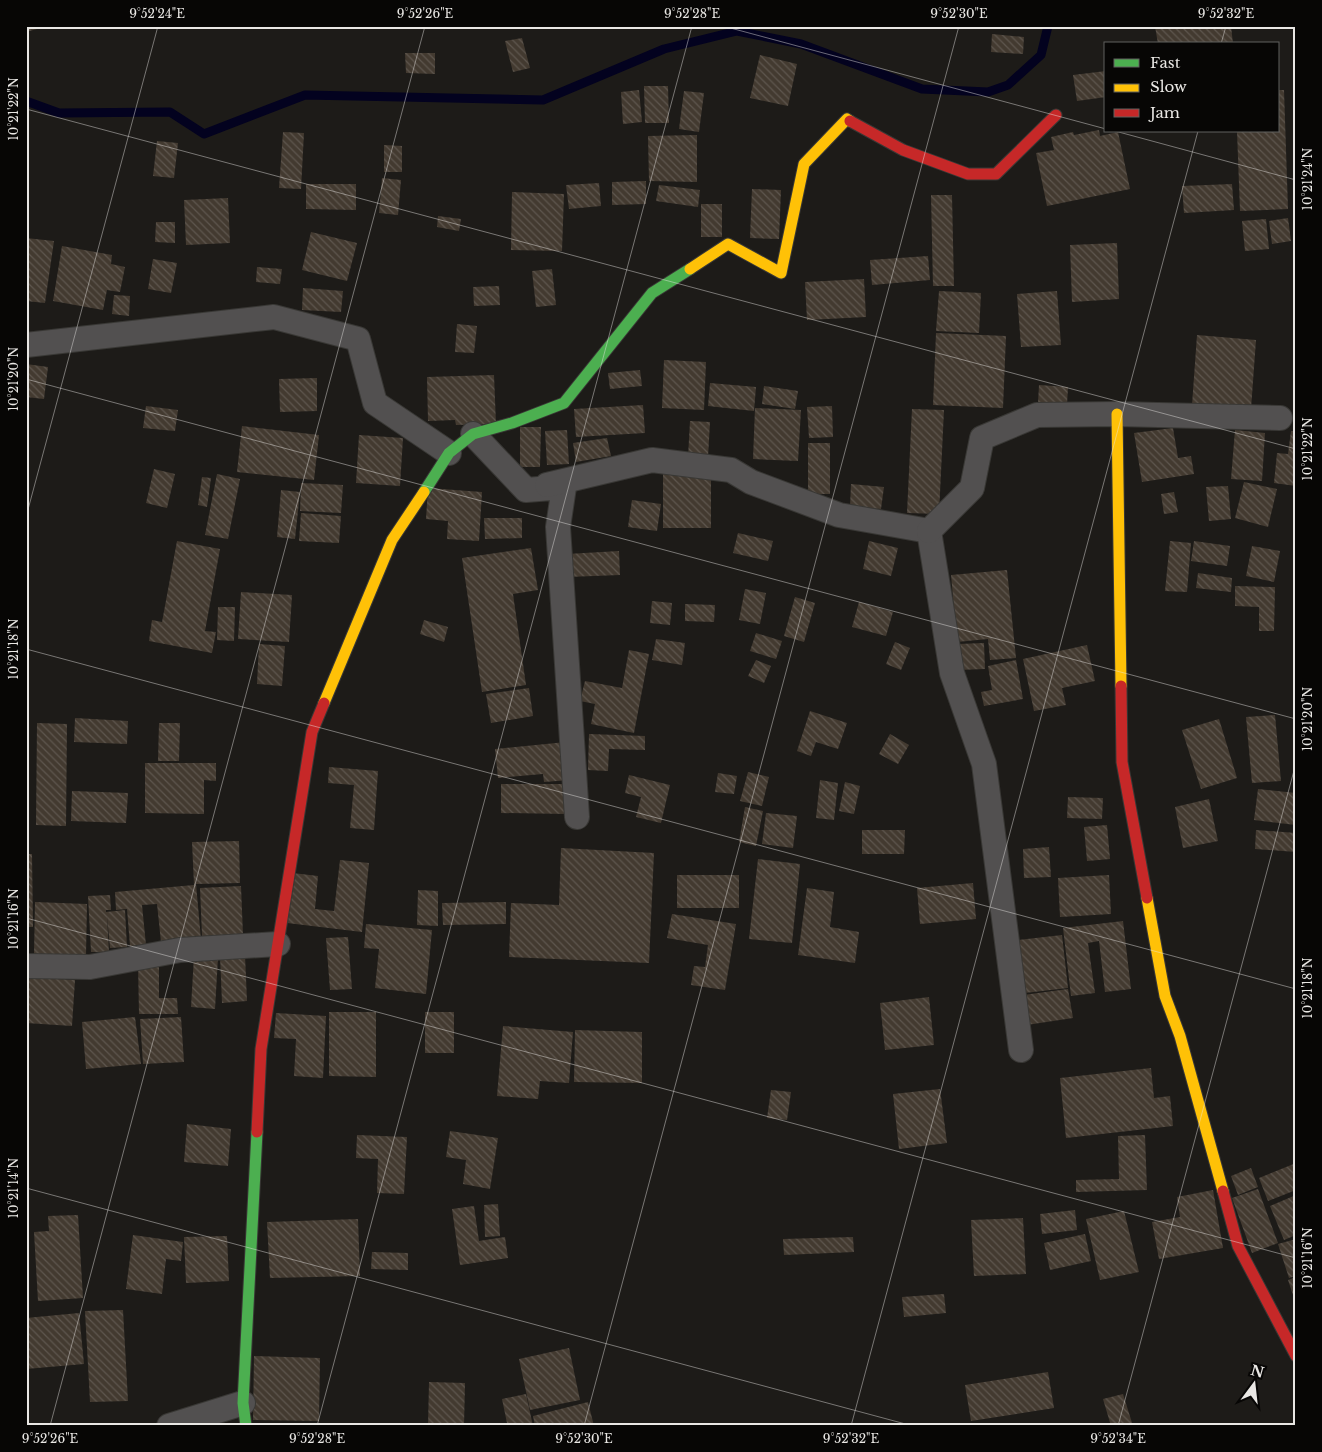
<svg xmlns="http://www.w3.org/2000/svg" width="1322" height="1452" viewBox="0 0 1322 1452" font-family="'Libre Baskerville',serif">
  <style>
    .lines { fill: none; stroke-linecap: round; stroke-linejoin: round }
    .stream { stroke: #03021f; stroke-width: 9 }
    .building { fill: url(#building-back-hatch) }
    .street-casing { stroke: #393835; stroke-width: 26 }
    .fast-casing { stroke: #393835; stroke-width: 13 }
    .slow-casing { stroke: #393835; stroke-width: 13 }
    .jam-casing { stroke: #393835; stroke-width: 13 }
    .street { stroke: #525050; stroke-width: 24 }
    .fast { stroke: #4caf50; stroke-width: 11 }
    .slow { stroke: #ffc107; stroke-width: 11 }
    .jam { stroke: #c62828; stroke-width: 11 }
    .ticks { fill: none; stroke: #e9e7e4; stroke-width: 1; stroke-opacity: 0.45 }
    .neatline { fill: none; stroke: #e9e7e4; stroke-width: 2 }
    .ticks-label { font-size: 12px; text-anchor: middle; fill: #e9e7e4 }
  </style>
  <defs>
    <pattern id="building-back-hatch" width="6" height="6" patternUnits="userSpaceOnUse" patternTransform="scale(1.25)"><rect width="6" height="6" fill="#433a30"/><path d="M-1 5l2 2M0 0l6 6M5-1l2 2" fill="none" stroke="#5e564e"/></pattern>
  </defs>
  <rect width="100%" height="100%" fill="#1d1b18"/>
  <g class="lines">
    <polyline class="stream" points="26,101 59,113 170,112 204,134 305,95 543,100 664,49 737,31 801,44 922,89 988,92 1008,85 1041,55 1048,26"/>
  </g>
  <g class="building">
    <polygon points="26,26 44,26 44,27 26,32"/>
    <polygon points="1155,26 1231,26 1233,44 1158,44"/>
    <polygon points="992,34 1024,37 1023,54 991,52"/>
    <polygon points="522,38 530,68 513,72 505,41"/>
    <polygon points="405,53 435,53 435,74 406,73"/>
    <polygon points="760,55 797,64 788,106 750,98"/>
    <polygon points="1106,71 1106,97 1077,101 1073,75"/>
    <polygon points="644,86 668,86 669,123 645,123"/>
    <polygon points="639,90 642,122 623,124 621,92"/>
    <polygon points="1278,90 1284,90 1288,209 1240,211 1237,131 1278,131"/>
    <polygon points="684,91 704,93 699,132 679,129"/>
    <polygon points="1099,130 1100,136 1118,132 1130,189 1047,206 1036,153 1054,150 1051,137 1073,132 1074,135"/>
    <polygon points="283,132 304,133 301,189 279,188"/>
    <polygon points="697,135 697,182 649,181 648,136"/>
    <polygon points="157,141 178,143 174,178 153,176"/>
    <polygon points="384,145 402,146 402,172 384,172"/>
    <polygon points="382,178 401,180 398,215 379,213"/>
    <polygon points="646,181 646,204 612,205 612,182"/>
    <polygon points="599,183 601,206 569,209 566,185"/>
    <polygon points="306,184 356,184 356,210 306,209"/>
    <polygon points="1232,184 1234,210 1184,213 1182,186"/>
    <polygon points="659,185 700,190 698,207 656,201"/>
    <polygon points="752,189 781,190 779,239 750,238"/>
    <polygon points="512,192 564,194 562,251 511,250"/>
    <polygon points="931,195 952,195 954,286 933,286"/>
    <polygon points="228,198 230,243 186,245 184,200"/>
    <rect x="701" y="204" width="21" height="33"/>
    <polygon points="438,216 461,219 459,231 437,227"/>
    <polygon points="1288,218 1291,241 1272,244 1269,221"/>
    <polygon points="1266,219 1269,249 1245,251 1242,221"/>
    <polygon points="156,222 175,222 175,243 155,242"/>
    <polygon points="311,232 357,243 347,281 302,270"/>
    <polygon points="26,238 54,241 45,303 26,301"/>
    <polygon points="1117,243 1119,299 1072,302 1070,245"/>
    <polygon points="62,246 112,255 111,264 125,267 120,292 107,290 103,310 53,301"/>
    <polygon points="928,256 930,280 872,285 870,260"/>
    <polygon points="153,259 177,263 171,293 148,289"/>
    <polygon points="257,267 282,269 280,284 256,282"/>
    <polygon points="552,269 556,305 536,307 532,271"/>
    <polygon points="864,279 866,317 807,320 805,282"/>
    <polygon points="499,286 500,305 474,306 473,287"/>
    <polygon points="303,288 343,291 341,312 302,310"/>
    <polygon points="939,291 981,293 979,333 936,331"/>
    <polygon points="1057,291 1061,345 1021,347 1017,294"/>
    <polygon points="114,295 130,296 129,316 112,314"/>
    <polygon points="457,324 477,326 474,353 455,352"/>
    <polygon points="936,333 1006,336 1003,408 933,405"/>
    <polygon points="1197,335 1256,340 1251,409 1192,405"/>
    <polygon points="664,360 706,362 704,410 662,408"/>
    <polygon points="26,364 48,367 44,399 26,397"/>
    <polygon points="640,370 642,386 610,389 608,373"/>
    <polygon points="494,375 496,424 456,425 455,420 428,421 427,377"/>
    <polygon points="317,378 317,411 280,412 279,379"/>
    <polygon points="710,383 756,387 754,411 708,406"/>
    <polygon points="1039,385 1068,387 1067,405 1038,403"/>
    <polygon points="764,386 798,391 795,409 762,404"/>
    <polygon points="643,405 645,433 576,437 574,409"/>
    <polygon points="146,406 178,410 175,431 143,428"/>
    <polygon points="832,406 833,437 809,438 807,407"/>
    <polygon points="755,408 801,410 798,461 753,459"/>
    <polygon points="912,409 944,410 939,514 907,513"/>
    <polygon points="690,421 710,422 708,458 688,457"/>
    <polygon points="242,426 319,435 314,480 237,472"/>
    <polygon points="520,427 541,427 540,467 520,467"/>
    <polygon points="1173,428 1178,458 1191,456 1194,474 1142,482 1134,433"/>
    <polygon points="567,430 569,464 547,465 545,431"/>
    <polygon points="1235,430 1265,433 1262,481 1231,479"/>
    <polygon points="1291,431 1296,431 1296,486 1274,483 1277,453 1288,454"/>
    <polygon points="359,435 403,438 400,486 356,483"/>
    <polygon points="607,438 611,456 576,462 573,443"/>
    <rect x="808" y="443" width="22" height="51"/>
    <polygon points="154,469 175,474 167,508 146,503"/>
    <rect x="663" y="471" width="48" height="57"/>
    <polygon points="217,474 240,479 228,539 205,535"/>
    <polygon points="202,477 211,478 207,507 198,505"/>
    <polygon points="1244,482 1277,489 1268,527 1235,518"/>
    <polygon points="301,483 343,485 341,513 300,511"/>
    <polygon points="851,484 884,487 881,509 850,507"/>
    <polygon points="1228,486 1231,519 1209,521 1206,487"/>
    <polygon points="428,488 482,492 479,541 447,539 448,521 426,519"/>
    <polygon points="281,490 300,492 295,539 277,537"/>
    <polygon points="1174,492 1178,512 1164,514 1161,494"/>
    <polygon points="632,500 661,504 657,531 628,527"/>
    <polygon points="301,513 341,516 339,543 299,541"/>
    <polygon points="484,518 522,518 522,538 485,539"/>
    <polygon points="738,533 773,541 768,561 733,553"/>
    <polygon points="177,541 220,549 205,631 216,632 212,653 149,641 152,620 162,622"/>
    <polygon points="869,541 898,548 891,576 863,569"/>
    <polygon points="1170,541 1191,543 1187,592 1165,591"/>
    <polygon points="1194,541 1230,546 1227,566 1191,561"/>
    <polygon points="1252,546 1280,551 1274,582 1246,576"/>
    <polygon points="531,548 538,590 513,594 526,685 482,692 462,558"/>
    <polygon points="619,551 620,575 568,577 567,554"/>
    <polygon points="1007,570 1016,658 990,660 988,639 957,642 951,575"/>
    <polygon points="1198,573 1232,578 1231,592 1196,588"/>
    <polygon points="1235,586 1275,587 1274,631 1259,631 1259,607 1235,606"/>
    <polygon points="745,589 766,593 760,624 739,620"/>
    <polygon points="241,592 292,595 289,642 238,639"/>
    <polygon points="795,597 815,603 804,642 784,636"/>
    <polygon points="652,601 672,603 670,625 650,623"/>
    <polygon points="859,602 893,612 886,636 852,627"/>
    <polygon points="685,604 715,605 714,622 685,621"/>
    <polygon points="218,607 235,607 234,641 217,640"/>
    <polygon points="424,620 448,627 444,642 420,634"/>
    <polygon points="756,633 782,641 776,659 750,651"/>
    <polygon points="656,639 685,643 682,665 652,660"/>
    <polygon points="895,642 910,648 901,670 886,664"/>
    <polygon points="984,643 985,669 959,670 958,644"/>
    <polygon points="259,644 285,646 282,686 257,684"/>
    <polygon points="1087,645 1095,681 1062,688 1066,705 1034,711 1023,659"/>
    <polygon points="629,650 649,654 634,733 591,724 595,704 580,701 585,681 622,688"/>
    <polygon points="756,660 771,666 764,683 748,676"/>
    <polygon points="1016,660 1023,699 984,706 981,692 992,690 988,666"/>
    <polygon points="529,688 533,716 491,723 486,694"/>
    <polygon points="810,711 847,723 838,749 816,742 811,756 797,751"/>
    <polygon points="1275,715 1281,781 1252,783 1246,717"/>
    <polygon points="75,718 128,721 127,744 74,742"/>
    <polygon points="1219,719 1237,778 1201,789 1182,730"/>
    <polygon points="37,723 67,724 66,826 36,825"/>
    <polygon points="159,723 180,723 179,761 158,761"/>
    <polygon points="589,734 645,736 645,750 609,749 608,771 588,770"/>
    <polygon points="890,734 909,745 898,764 879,754"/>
    <polygon points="566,742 570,780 544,782 543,774 498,778 495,749"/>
    <polygon points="145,763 216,763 216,781 204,780 204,814 145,813"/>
    <polygon points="329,767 378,771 374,830 350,828 354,785 328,783"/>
    <polygon points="748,772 769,777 762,806 740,801"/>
    <polygon points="718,773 737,776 734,794 715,792"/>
    <polygon points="629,775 670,785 661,823 636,817 641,797 625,793"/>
    <polygon points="820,780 838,783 834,820 816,818"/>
    <polygon points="845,782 860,786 854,814 839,811"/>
    <polygon points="501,784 567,784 567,814 501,813"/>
    <polygon points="1258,789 1296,793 1296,825 1254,820"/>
    <polygon points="72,791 128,793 126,823 71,821"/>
    <polygon points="1068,797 1103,798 1102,819 1067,818"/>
    <polygon points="1209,799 1218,841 1183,848 1175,807"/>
    <polygon points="745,807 763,811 756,846 739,842"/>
    <polygon points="766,813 797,816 793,848 762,844"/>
    <polygon points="1107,825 1110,859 1087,861 1084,827"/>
    <polygon points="862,830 905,830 904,854 862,854"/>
    <polygon points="1256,830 1296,833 1296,852 1255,849"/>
    <polygon points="239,841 240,883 196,884 201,939 161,942 157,904 142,905 146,945 130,946 127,909 116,910 115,892 194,885 192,842"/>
    <polygon points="1049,847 1051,877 1024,878 1023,849"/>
    <polygon points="561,848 654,853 649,963 509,957 511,903 559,905"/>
    <polygon points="26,854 32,854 33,927 26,927"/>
    <polygon points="758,859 800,864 792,943 749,939"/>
    <polygon points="340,860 369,863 362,932 287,923 293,873 318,876 315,909 334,911"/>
    <rect x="677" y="875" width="62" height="33"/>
    <polygon points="1109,875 1111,914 1060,917 1058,878"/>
    <polygon points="973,883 976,919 920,924 917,888"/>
    <polygon points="241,886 243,935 202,936 200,888"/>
    <polygon points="807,888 834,892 830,927 859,932 855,963 798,955"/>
    <polygon points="418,890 438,891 438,926 417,925"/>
    <polygon points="110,895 111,910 106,910 106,912 125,910 127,947 110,948 107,916 109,952 91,952 88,896"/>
    <polygon points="35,902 87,904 86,955 34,954"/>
    <polygon points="506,902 506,924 443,925 442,903"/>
    <polygon points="672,914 736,924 725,990 691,985 694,966 705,967 708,945 667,938"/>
    <polygon points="1123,921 1131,989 1105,992 1099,941 1088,943 1095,993 1071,996 1063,928"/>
    <polygon points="366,924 432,930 426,994 375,988 379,949 364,948"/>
    <polygon points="1062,935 1068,988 1016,994 1010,941"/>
    <polygon points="348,937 352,989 330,990 326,938"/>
    <polygon points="245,955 247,1001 222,1003 220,956"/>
    <polygon points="194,956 218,958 215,1009 191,1007"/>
    <polygon points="138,964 159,964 159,998 177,998 178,1014 139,1014"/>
    <polygon points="26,977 75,980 72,1026 26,1023"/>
    <polygon points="1068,989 1073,1018 1020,1026 1016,996"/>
    <polygon points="929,997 934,1045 885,1050 880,1003"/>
    <polygon points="329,1012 376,1012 376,1077 329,1076"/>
    <rect x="425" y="1012" width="29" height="41"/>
    <polygon points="276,1013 326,1016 323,1078 294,1076 296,1039 274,1038"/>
    <polygon points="135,1017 141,1064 86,1069 82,1022"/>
    <polygon points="181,1017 184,1062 143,1064 140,1019"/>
    <polygon points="503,1026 573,1032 569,1083 540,1081 538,1099 497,1096"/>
    <polygon points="575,1030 642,1032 642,1083 574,1082"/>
    <polygon points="1151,1068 1154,1098 1170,1096 1173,1126 1066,1138 1060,1078"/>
    <polygon points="940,1089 947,1143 899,1149 893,1094"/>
    <polygon points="771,1090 791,1092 787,1120 767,1118"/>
    <polygon points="187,1124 231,1129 228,1166 184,1162"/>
    <polygon points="450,1131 498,1138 490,1189 463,1184 466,1160 446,1157"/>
    <polygon points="357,1135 407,1137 404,1194 377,1193 378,1159 356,1158"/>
    <polygon points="1145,1135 1147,1190 1076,1192 1076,1180 1119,1179 1118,1136"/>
    <polygon points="1296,1163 1296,1190 1268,1201 1259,1178"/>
    <polygon points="1251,1168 1258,1187 1238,1195 1231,1176"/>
    <polygon points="1258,1189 1278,1243 1252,1253 1232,1198"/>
    <polygon points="1213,1190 1223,1248 1159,1259 1152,1222 1180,1217 1177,1197"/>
    <polygon points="1296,1195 1296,1235 1284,1240 1270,1206"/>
    <polygon points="498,1204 500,1236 485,1237 484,1205"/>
    <polygon points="474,1206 479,1241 505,1237 508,1258 460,1265 452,1209"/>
    <polygon points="1075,1210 1077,1230 1042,1234 1040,1214"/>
    <polygon points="1124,1211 1139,1272 1100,1280 1086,1219"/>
    <polygon points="78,1215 83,1298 38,1301 34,1232 49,1231 48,1216"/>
    <polygon points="1023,1218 1026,1274 974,1276 971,1220"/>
    <polygon points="358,1219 360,1276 270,1278 267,1222"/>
    <polygon points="1085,1234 1091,1261 1050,1270 1044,1243"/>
    <polygon points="133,1235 183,1242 181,1261 166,1259 162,1294 126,1289"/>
    <polygon points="227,1236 229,1281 186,1283 184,1237"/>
    <polygon points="853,1237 854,1252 784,1255 783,1239"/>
    <polygon points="1296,1239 1296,1276 1289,1278 1278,1244"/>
    <polygon points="372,1252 408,1253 408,1270 371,1269"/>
    <polygon points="1296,1277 1296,1301 1295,1301 1288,1280"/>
    <polygon points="944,1294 946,1313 904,1317 902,1297"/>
    <polygon points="123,1310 128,1401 90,1402 85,1311"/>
    <polygon points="79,1313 84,1364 26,1369 26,1318"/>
    <polygon points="569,1348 580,1400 530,1410 519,1359"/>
    <polygon points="254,1356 320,1358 319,1421 253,1420"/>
    <polygon points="1048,1372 1054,1408 971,1421 965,1385"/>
    <polygon points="429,1382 465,1383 464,1426 428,1426"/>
    <polygon points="526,1394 533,1426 500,1426 507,1423 502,1399"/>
    <polygon points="1123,1394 1133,1426 1111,1426 1103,1399"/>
    <polygon points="588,1402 594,1426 535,1426 533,1416"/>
  </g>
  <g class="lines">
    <defs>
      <g id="street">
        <polyline points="26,345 274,317 358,339 375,403 449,453"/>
        <polyline points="473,434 526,490 564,487 558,527 577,817"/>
        <polyline points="547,485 652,460 731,470 751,482 839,515 929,531"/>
        <polyline points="929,531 952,673 984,764 1021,1050"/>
        <polyline points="929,531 972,488 982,438 1037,415 1117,414 1280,418"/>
        <polyline points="26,966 90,967 180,950 278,944"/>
        <polyline points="169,1426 243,1403"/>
      </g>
      <g id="fast">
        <polyline points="424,492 449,453 473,434 512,423 564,403 652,293 690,269"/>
        <polyline points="246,1426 243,1403 257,1132"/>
      </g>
      <g id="slow">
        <polyline points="690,269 728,244 781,273 804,164 847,119 850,121"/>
        <polyline points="1117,414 1121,686"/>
        <polyline points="324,703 392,540 424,492"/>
        <polyline points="1147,898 1165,996 1180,1036 1223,1191"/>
      </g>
      <g id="jam">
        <polyline points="850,121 903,150 968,174 996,174 1056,115"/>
        <polyline points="1121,686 1122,762 1147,898"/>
        <polyline points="257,1132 261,1049 312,732 324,703"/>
        <polyline points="1223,1191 1238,1246 1296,1356"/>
      </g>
    </defs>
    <use href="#street" class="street-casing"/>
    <use href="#fast" class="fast-casing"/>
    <use href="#slow" class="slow-casing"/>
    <use href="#jam" class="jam-casing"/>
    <use href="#street" class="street"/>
    <use href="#fast" class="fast"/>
    <use href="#slow" class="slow"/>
    <use href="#jam" class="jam"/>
  </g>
  <path class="ticks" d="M723,26L1106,129M1221,44L1226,26M26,109L1296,449M1115,131L1296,180M26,379L1296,719M26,517L158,26M26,649L1296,989M26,918L1296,1258M26,1188L913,1426M50,1426L425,26M317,1426L692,26M584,1426L959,26M851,1426L1198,131M1118,1426L1296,763"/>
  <rect width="1322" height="1452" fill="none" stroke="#070605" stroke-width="55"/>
  <rect x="1104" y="42" width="175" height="90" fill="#070605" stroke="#61605e"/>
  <rect x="1114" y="59" width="25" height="8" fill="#4caf50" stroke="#61605e"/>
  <text x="1150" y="68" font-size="15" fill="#e9e7e4">Fast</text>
  <rect x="1114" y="84" width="25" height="8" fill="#ffc107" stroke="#61605e"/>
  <text x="1150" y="92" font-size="15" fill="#e9e7e4">Slow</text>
  <rect x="1114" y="109" width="25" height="8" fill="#c62828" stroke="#61605e"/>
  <text x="1150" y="118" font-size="15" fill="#e9e7e4">Jam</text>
  <g transform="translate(1254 1384) rotate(15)" stroke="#070605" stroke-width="4" paint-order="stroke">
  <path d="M0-4L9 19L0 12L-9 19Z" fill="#e9e7e4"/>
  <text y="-8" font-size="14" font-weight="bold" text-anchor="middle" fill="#e9e7e4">N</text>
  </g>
  <rect x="28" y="28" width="1266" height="1396" class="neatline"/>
  <g class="ticks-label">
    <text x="157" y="18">9°52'24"E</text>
    <text x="425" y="18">9°52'26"E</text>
    <text x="692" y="18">9°52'28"E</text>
    <text x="959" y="18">9°52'30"E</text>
    <text x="1226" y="18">9°52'32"E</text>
    <text transform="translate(14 109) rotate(-90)" y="4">10°21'22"N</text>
    <text transform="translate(1308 179) rotate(-90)" y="4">10°21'24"N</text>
    <text transform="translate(14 379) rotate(-90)" y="4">10°21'20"N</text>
    <text transform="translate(1308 449) rotate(-90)" y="4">10°21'22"N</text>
    <text transform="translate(14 649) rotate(-90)" y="4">10°21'18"N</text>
    <text transform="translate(1308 719) rotate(-90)" y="4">10°21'20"N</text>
    <text transform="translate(14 919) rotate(-90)" y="4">10°21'16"N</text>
    <text transform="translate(1308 988) rotate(-90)" y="4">10°21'18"N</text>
    <text transform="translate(14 1188) rotate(-90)" y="4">10°21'14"N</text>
    <text transform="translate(1308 1258) rotate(-90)" y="4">10°21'16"N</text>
    <text x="50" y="1443">9°52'26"E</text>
    <text x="317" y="1443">9°52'28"E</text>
    <text x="584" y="1443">9°52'30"E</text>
    <text x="851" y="1443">9°52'32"E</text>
    <text x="1118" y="1443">9°52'34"E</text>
  </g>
</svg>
